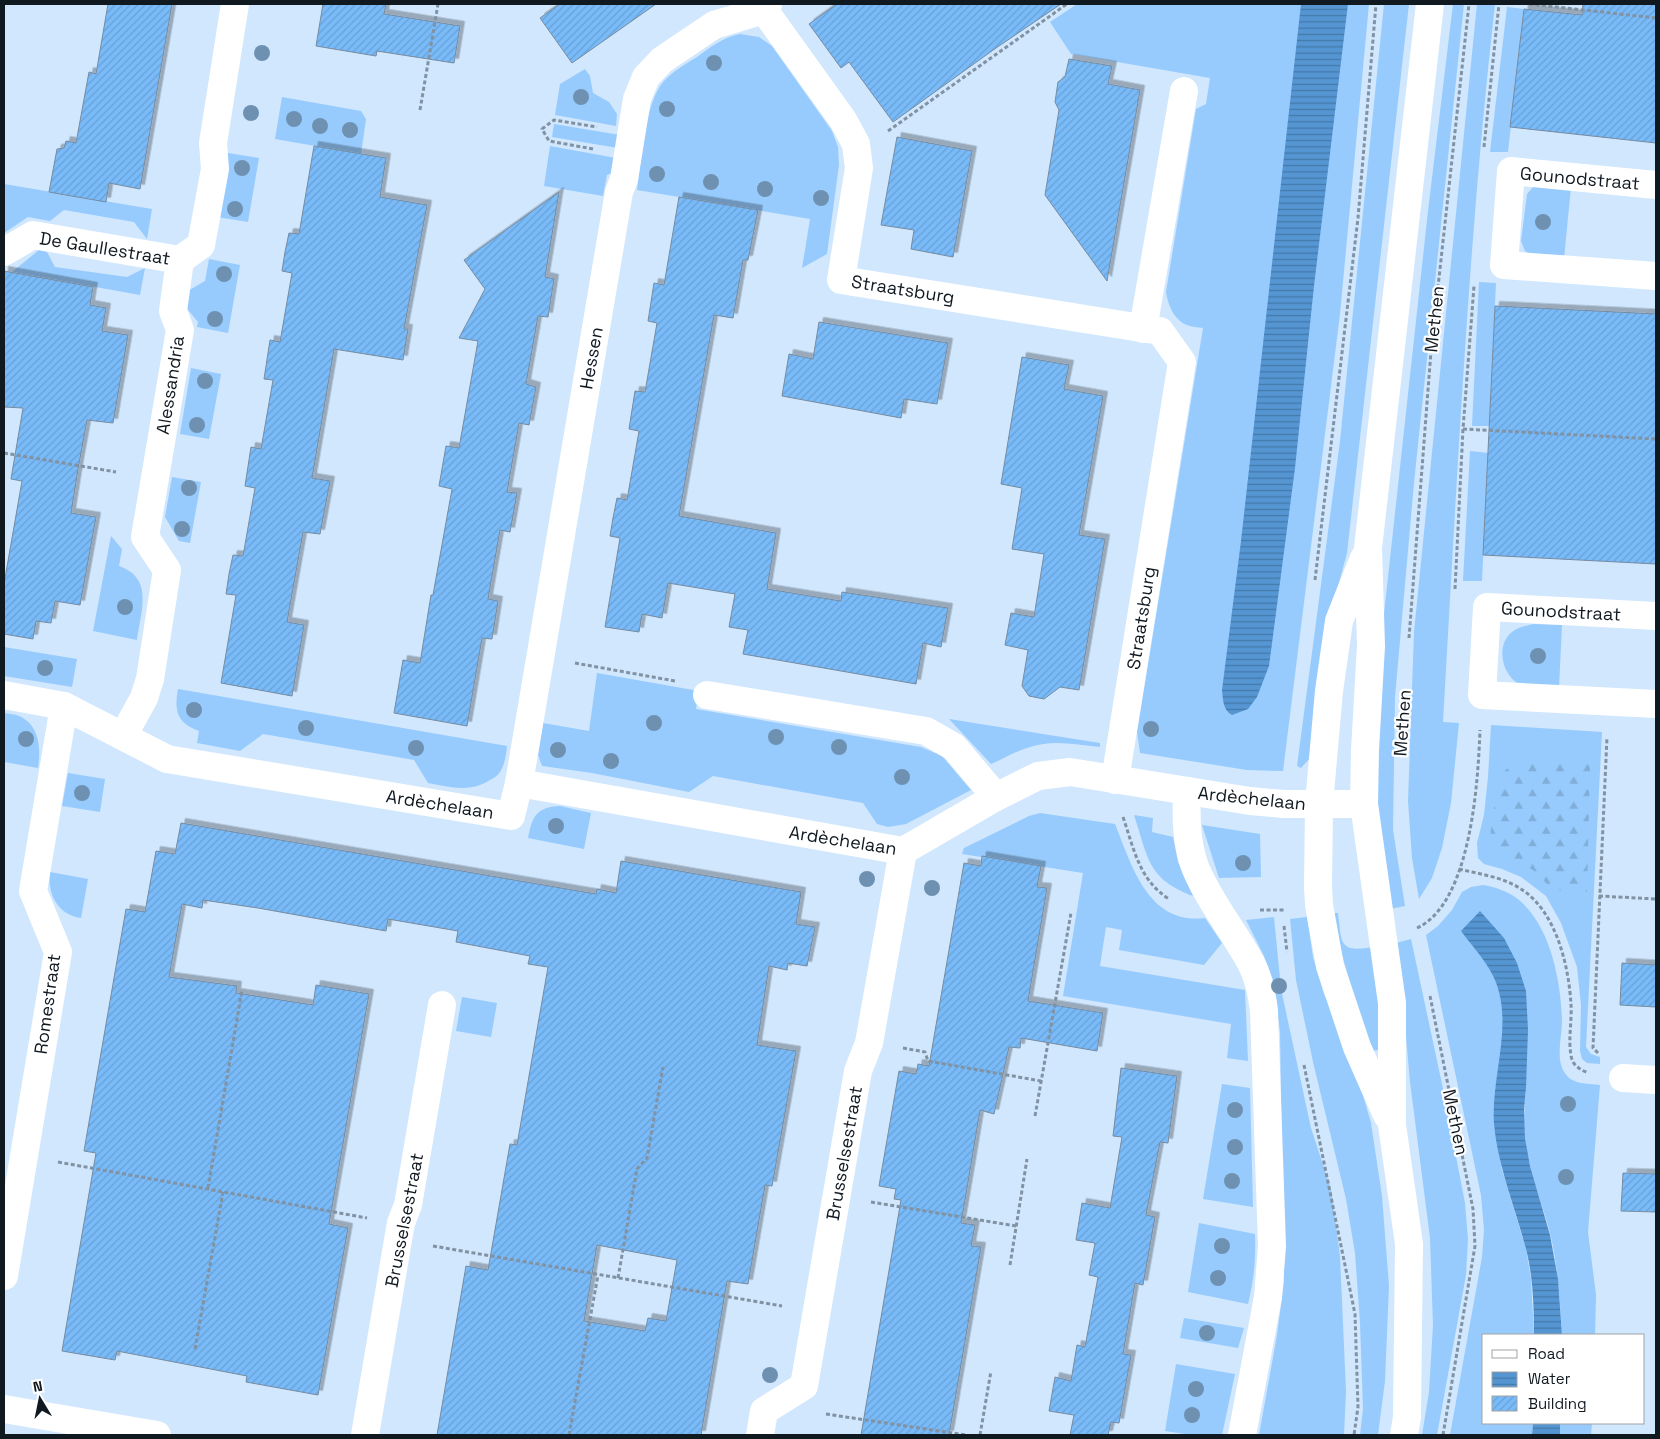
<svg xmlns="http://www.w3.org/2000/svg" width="1660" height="1439" viewBox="0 0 1660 1439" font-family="'Space Grotesk',sans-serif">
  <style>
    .grass { fill: #97cbfd }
    .forest { fill: url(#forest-firs) }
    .water { fill: url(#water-rules) }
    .building { fill: url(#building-hatch); stroke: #768ba0; fill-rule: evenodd; filter: url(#shadow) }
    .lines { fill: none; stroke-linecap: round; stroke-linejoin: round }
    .path { stroke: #8192a3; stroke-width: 3; stroke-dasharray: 4 2.5; stroke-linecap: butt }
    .minor { stroke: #fff; stroke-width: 28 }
    .tree { fill: #6e91b2 }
    .labels { text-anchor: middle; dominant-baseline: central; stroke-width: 4.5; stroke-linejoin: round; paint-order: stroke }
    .street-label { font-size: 18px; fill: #101820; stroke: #fff }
  </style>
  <defs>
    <pattern id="forest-firs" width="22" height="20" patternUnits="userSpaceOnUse" patternTransform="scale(1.25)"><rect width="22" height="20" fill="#97cbfd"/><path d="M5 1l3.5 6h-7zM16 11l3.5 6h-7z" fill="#81aed9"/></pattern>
    <pattern id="water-rules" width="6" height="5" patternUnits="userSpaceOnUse" patternTransform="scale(1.25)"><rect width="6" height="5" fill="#5495d2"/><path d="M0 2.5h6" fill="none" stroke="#4479aa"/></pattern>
    <pattern id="building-hatch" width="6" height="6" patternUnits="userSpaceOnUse" patternTransform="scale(1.25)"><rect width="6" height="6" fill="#79bbf9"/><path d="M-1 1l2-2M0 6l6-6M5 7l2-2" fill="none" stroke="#68a0d5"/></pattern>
    <filter id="shadow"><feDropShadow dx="4.5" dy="-4.5" stdDeviation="0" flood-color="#0004"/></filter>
  </defs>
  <rect width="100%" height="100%" fill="#d0e7fe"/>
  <g class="grass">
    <path d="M1077,4H1369L1340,314L1283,771L1247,770L1140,753L1137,732L1203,328C1198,327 1192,327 1187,325C1174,320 1168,305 1166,292L1196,109L1206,104L1210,78L1071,54L1050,22Z"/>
    <polygon points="1384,4 1409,4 1347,553 1333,605 1310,758 1301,768 1297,766 1340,441"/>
    <polygon points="1453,4 1464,4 1414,483 1395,697 1393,830 1405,906 1390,909 1375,805 1383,623 1428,211"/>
    <path d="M1477,4H1495C1468,242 1457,482 1443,722L1459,723L1451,803L1442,848L1432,878L1419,899L1412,858L1408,801L1414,632Z"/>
    <polygon points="1507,7 1524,9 1508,152 1490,152"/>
    <path d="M740,34L759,37L772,46L832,131L838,147L839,165L827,254L802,268L810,219L637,190C642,159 644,97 668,77C677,69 687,63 697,57C711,47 723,37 740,34Z"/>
    <polygon points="585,69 590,76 593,93 609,102 617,114 616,126 555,115 560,84"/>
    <polygon points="282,97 361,111 366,119 361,154 275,139"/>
    <polygon points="554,124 620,135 618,148 552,137"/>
    <polygon points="550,146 616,158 614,172 607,175 603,196 544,186"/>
    <polygon points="228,153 259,158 248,222 217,217"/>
    <polygon points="4,184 152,209 147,239 134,222 64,210 50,221 28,217 4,233"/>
    <polygon points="1534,186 1571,187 1564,259 1535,257 1525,251 1521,241 1527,194"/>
    <polygon points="39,250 47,252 55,267 127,277 145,268 140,295 12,272"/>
    <polygon points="209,259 240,265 228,333 197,327 198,322 184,305 186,292 205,281"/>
    <polygon points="1479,282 1496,283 1489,426 1472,426"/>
    <polygon points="191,368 221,374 209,439 180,434"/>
    <polygon points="1470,451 1488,453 1482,581 1463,581"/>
    <polygon points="172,477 201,482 190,543 179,541 165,517"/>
    <path d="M111,536L122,549L119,566C154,578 141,611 137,640L93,631Z"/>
    <path d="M1533,624L1562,625L1559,688C1548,687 1534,689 1524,686C1503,680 1494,646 1512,632C1518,627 1526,626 1533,624Z"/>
    <polygon points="4,647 77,659 72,687 4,676"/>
    <polygon points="597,673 699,691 696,709 921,747 942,756 971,790 906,824 888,827 877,824 863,803 713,776 689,792 592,773 542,766 538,755 543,723 589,731"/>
    <path d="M178,689L507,746C506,755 505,764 500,772C497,776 494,778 490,780C470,793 450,787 428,783L414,760L263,734L240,751L197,743L199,731C177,723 174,711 178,689Z"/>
    <path d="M4,713C9,714 15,714 19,716C40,725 41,749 38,768L4,762Z"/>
    <path d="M949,719L1100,743V747C1075,744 1050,739 1027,748C1014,752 1003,759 991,764Z"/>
    <polygon points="1491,725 1602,732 1586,1047 1591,1054 1600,1057 1600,1064 1587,1063 1582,1059 1580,1051 1581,1005 1577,967 1561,923 1546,896 1521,877 1502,869 1484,864 1478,858 1477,843 1484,815 1488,777"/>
    <polygon points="68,773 105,779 100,812 62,806"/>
    <path d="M560,806L591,813L584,849L528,838C532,817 536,807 560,806Z"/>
    <path d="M1040,813L1115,824C1132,866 1148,925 1205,918L1222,943L1204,965L1119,950L1122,930L1106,927L1100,966L1245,990L1248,1061L1227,1058L1231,1024L1063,996L1083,873L962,854L964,848L1029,816Z"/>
    <path d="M1134,815L1153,818L1152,832L1173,837L1178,862L1193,896C1147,879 1148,857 1134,815Z"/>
    <polygon points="1202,825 1260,834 1261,877 1219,878"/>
    <path d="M50,872L88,879L81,918C58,915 47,894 50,872Z"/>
    <path d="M1483,885C1494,887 1505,890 1515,897C1550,922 1561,980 1562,1021C1562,1036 1556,1056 1563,1070C1570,1085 1586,1083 1600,1085L1588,1232L1596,1295L1595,1335H1562C1560,1301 1558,1266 1550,1233C1542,1202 1528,1170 1525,1137C1523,1121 1525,1105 1526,1088L1495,1087L1494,1124L1502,1170L1526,1249L1531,1279L1534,1335H1484V1423H1533L1532,1435H1450L1482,1257L1484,1230L1481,1195L1426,935L1438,926L1452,910L1462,892L1471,887Z"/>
    <path d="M1334,913H1338C1342,943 1338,953 1373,947L1381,1003L1382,1049L1373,1051L1370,1047C1355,1003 1341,959 1334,913Z"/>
    <polygon points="1274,917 1281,989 1311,1128 1331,1189 1340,1256 1346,1391 1344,1435 1259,1435 1277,1335 1284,1282 1280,1032 1273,980 1264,956 1246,920"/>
    <polygon points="1307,917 1313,957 1324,994 1342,1031 1357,1074 1371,1123 1382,1196 1389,1286 1385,1381 1378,1435 1360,1435 1363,1409 1360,1323 1355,1253 1346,1199 1313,1062 1296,980 1290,919"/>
    <polygon points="1411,939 1442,1084 1465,1203 1468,1239 1466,1275 1437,1435 1422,1435 1429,1392 1433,1325 1430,1238 1410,1082 1401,979 1396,943"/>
    <polygon points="462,997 497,1003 491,1037 456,1031"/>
    <polygon points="1222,1084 1250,1088 1253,1207 1203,1199"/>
    <path d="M1199,1223L1255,1234C1256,1258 1254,1280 1248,1304L1188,1292Z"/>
    <polygon points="1184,1318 1244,1328 1238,1348 1180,1338"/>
    <polygon points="1176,1364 1235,1374 1222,1435 1192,1435 1165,1431"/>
    <polygon points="1560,1423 1592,1423 1591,1435 1560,1435"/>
  </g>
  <polygon class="forest" points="1518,759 1590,764 1587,892 1553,890 1533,870 1502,854 1490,837 1498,777"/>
  <g class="water">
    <path d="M1301,4H1348L1314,286L1295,468L1269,666L1257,697L1248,709L1232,715C1223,710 1223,700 1222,690L1241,541Z"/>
    <path d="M1480,911L1504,938L1517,963L1526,991L1528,1030L1526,1088L1524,1110L1525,1138L1530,1166L1550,1235L1558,1279L1562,1335H1534C1534,1307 1533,1276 1526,1249C1515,1207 1498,1167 1494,1124C1491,1080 1510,1035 1499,992C1494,969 1475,950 1461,931Z"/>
    <polygon points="1533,1423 1560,1423 1560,1435 1532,1435"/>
  </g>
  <g class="building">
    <polygon points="108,4 172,4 140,189 109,183 106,202 49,192 57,149 64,148 66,141 76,143 89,72 96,74"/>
    <polygon points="323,4 386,4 384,14 460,26 454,63 377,51 376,56 316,46"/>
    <polygon points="560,4 656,4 572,63 540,18"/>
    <polygon points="837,4 1061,4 996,48 893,122 849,62 841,68 809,24"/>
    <polygon points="1583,4 1656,4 1656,143 1510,127 1524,9 1582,15"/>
    <polygon points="1069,59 1112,66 1108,84 1140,90 1107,281 1045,195 1059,110 1055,102 1058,82 1065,77"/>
    <polygon points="897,137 972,151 953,257 911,249 914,230 881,225"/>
    <polygon points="314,146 386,158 380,197 427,205 404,329 408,329 403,360 334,349 312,478 330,481 320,534 303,532 287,622 304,625 292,696 221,683 236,595 226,594 229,574 233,555 243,556 255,488 245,486 251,447 261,449 273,380 264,379 270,340 280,342 292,273 282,271 285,252 289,233 299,234"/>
    <polygon points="559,192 545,277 554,279 548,317 538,316 526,384 536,387 529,425 519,423 507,492 517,493 510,532 500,530 488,599 498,601 492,639 482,638 467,726 394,713 403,660 420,663 431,595 433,595 452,489 439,486 446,446 459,448 478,341 459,338 485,289 464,260"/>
    <polygon points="679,197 758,210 748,260 743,260 733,318 714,315 679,516 776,533 767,589 841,601 842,592 948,608 941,647 923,643 916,684 743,654 748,630 729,627 735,594 668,583 662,618 642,614 639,632 605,627 620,538 610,536 613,518 617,498 627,500 639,431 629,429 635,391 645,392 657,323 648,321 654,283 664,285"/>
    <polygon points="4,271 93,287 90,305 106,308 102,331 128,335 113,423 87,420 78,469 71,513 96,517 80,605 55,601 51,623 36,621 33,639 4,634 4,584 22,481 11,479 23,408 4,407"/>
    <polygon points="1495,306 1656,314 1656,564 1483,555"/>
    <polygon points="819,322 948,343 937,404 904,399 901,418 782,396 789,354 813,359"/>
    <polygon points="1022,357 1069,365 1064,389 1103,396 1079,535 1105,539 1079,690 1060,687 1044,699 1029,696 1022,686 1028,650 1005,645 1011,613 1034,617 1044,554 1012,549 1022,488 1001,484"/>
    <path d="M181,823L596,894L597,889L616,893L621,861L801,892L796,924L815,927L807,966L788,963L787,970L769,966L757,1045L796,1051L772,1186L765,1185L748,1284L727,1281L701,1435H437L466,1266L488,1270L510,1144L517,1145L548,967L528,964L530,956L456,942L458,931L388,919L386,931L258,908L203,900L202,908L182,904L169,977L237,986L236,993L313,1005L316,985L369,994L329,1224L348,1228L318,1395L246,1382L247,1376L117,1351L115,1360L62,1351L96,1153L84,1151L126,909L145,912L156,851L175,854ZM597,1245L677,1260L666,1321L648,1318L645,1331L584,1321Z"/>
    <polygon points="982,856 1041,866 1037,887 1047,888 1028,1001 1103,1013 1097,1051 1021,1038 1020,1048 1009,1047 994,1114 980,1110 969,1176 961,1223 975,1225 971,1246 981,1247 949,1435 861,1435 901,1200 894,1199 896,1189 879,1186 899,1071 916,1074 918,1064 929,1066 964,863 981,866"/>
    <polygon points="1622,963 1656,965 1656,1007 1620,1005"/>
    <polygon points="1121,1068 1177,1076 1168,1143 1160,1142 1146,1215 1155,1217 1143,1285 1135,1283 1123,1354 1131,1355 1119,1423 1111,1422 1108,1435 1070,1435 1074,1415 1049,1411 1055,1377 1071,1381 1077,1345 1085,1347 1098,1277 1089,1275 1095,1243 1076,1240 1082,1203 1110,1208 1122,1137 1113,1136"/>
    <polygon points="1623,1173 1656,1174 1656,1212 1621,1211"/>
  </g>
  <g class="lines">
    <g class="path">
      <polyline points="1529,4 1656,18"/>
      <polyline points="420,110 438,4"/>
      <polyline points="888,131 1067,4"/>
      <polyline points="1484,147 1499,4"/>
      <polyline points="593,149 549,141 542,129 554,120 597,127"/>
      <polyline points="1463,429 1656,439"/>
      <polyline points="4,453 116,472"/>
      <polyline points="1315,580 1358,218 1376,4"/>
      <polyline points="1455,589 1463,429 1474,286"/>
      <polyline points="1409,638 1431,351 1469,4"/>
      <polyline points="575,663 675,681"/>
      <path d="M1123,817C1134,849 1139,880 1169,899"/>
      <path d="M1459,869C1479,874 1503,877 1521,889C1556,911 1569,966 1571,1005C1572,1021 1568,1039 1571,1055C1572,1065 1579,1069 1588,1073"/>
      <polyline points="1599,896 1656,899"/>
      <polyline points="1260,910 1284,910"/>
      <polyline points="1284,926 1287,952"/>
      <path d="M1417,928C1471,903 1478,783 1480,730"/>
      <polyline points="1430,996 1473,1209 1475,1246 1443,1435"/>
      <polyline points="903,1048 925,1052 928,1061 1041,1081"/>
      <polyline points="1598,1053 1593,1048 1607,737"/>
      <polyline points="1304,1065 1355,1314 1358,1407 1354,1435"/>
      <polyline points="1035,1116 1071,913"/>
      <polyline points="58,1162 367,1218"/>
      <polyline points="208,1188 242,990"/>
      <polyline points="871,1202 1016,1226"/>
      <polyline points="433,1246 782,1306"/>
      <polyline points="1010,1265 1027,1159"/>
      <polyline points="618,1278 637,1169 647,1158 663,1067"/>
      <polyline points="195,1349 223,1192"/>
      <polyline points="826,1414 966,1435"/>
      <polyline points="569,1435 598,1275"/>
      <polyline points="980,1435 991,1371"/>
    </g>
    <g class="minor">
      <polyline points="764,10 843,120 856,144 859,168 841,280 1160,331 1182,362 1115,780"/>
      <polyline points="1656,185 1511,171 1504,265 1656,276"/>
      <polyline points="4,252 33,235 180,260"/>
      <polyline points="1143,329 1184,91"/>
      <polyline points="1364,558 1339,621 1329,691 1319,804 1318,887 1319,905 1330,966 1357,1047 1387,1115"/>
      <polyline points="1656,616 1487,607 1482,695 1656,704"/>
      <polyline points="4,695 64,706 167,759 511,816 519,783 903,851 996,797 1038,776 1070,772 1250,801 1284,804 1364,804"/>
      <polyline points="707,695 926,731 954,747 996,797"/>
      <polyline points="123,736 144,698 150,679 167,570 145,537 180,330 173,311 180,260 201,245 215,169 213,143 235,4"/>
      <polyline points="519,783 619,192 624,179 637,99 646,77 662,60 714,25 764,10 768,4"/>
      <path d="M1187,791C1186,817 1186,842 1195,867C1209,901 1233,930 1251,963C1259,978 1262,994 1264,1011L1272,1246L1268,1297L1242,1435"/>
      <polyline points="1623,1078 1656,1080"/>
      <polyline points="4,1276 58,952 33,891 64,706"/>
      <polyline points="4,1409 157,1435"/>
      <polyline points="365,1435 398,1240 401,1223 408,1205 442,1005"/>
      <polyline points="760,1435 764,1411 804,1386 858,1071 869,1043 903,851"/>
      <polyline points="1404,1435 1407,1417 1409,1244 1392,1125 1392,1003 1364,804 1365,750 1371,646 1368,548 1430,4"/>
    </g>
  </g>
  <g class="tree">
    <circle cx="262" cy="53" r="8"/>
    <circle cx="714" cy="63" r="8"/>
    <circle cx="581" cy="97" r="8"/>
    <circle cx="667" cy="109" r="8"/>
    <circle cx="251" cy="113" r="8"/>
    <circle cx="294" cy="119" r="8"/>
    <circle cx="320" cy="126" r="8"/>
    <circle cx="350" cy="130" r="8"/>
    <circle cx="242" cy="168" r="8"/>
    <circle cx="657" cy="174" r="8"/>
    <circle cx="711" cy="182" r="8"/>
    <circle cx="765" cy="189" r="8"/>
    <circle cx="821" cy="198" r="8"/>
    <circle cx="235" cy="209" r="8"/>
    <circle cx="1543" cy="222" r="8"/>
    <circle cx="224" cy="274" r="8"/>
    <circle cx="215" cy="319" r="8"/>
    <circle cx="205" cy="381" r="8"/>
    <circle cx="197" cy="425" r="8"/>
    <circle cx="189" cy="488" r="8"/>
    <circle cx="182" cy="529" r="8"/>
    <circle cx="125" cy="607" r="8"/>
    <circle cx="1538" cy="656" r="8"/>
    <circle cx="45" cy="668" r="8"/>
    <circle cx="194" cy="710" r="8"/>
    <circle cx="654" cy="723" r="8"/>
    <circle cx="306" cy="728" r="8"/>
    <circle cx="1151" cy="729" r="8"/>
    <circle cx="776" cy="737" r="8"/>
    <circle cx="26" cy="739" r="8"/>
    <circle cx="839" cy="747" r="8"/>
    <circle cx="416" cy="748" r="8"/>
    <circle cx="558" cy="750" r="8"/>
    <circle cx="611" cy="761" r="8"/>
    <circle cx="902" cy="777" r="8"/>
    <circle cx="82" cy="793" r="8"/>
    <circle cx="556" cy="826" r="8"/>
    <circle cx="1243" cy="863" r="8"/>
    <circle cx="867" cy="879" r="8"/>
    <circle cx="932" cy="888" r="8"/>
    <circle cx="1279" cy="986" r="8"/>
    <circle cx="1568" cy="1104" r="8"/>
    <circle cx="1235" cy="1110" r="8"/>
    <circle cx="1235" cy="1147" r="8"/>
    <circle cx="1566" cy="1177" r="8"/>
    <circle cx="1232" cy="1181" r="8"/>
    <circle cx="1222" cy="1246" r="8"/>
    <circle cx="1218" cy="1278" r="8"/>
    <circle cx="1207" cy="1333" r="8"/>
    <circle cx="770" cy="1375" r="8"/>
    <circle cx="1196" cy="1389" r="8"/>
    <circle cx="1192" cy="1415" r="8"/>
  </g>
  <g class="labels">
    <g class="street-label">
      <text transform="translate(1580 178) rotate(5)">Gounodstraat</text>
      <text transform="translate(105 248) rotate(9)">De Gaullestraat</text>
      <text transform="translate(903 289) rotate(9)">Straatsburg</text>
      <text transform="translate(1434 319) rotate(-84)">Methen</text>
      <text transform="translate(591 358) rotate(-80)">Hessen</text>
      <text transform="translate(170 385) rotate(-81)">Alessandria</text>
      <text transform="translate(1561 611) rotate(3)">Gounodstraat</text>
      <text transform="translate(1141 618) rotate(-81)">Straatsburg</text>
      <text transform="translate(1402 723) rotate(-86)">Methen</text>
      <text transform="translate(1252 798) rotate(6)">Ardèchelaan</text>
      <text transform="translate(440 804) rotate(9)">Ardèchelaan</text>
      <text transform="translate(843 840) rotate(9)">Ardèchelaan</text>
      <text transform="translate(47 1004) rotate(-82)">Romestraat</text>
      <text transform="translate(1456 1122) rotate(78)">Methen</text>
      <text transform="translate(844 1153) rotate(-80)">Brusselsestraat</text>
      <text transform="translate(404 1220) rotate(-79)">Brusselsestraat</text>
    </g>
  </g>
  <rect width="1660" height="1439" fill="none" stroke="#101820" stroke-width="10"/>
  <rect x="1482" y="1334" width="162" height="90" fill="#ffffff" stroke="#9fa3a6"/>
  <rect x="1492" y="1350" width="25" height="8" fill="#ffffff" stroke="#9fa3a6"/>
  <text x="1528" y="1359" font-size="15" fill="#101820">Road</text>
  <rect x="1492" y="1372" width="25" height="15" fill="url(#water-rules)" stroke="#9fa3a6"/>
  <text x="1528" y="1384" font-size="15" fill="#101820">Water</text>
  <rect x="1492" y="1396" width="25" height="15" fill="url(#building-hatch)" stroke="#9fa3a6"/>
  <text x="1528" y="1409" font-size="15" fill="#101820">Building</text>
  <g transform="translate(40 1399) rotate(350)" stroke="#ffffff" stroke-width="4" paint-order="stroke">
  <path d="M0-4L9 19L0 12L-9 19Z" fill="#101820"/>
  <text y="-8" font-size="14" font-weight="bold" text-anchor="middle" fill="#101820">N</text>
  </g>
</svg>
